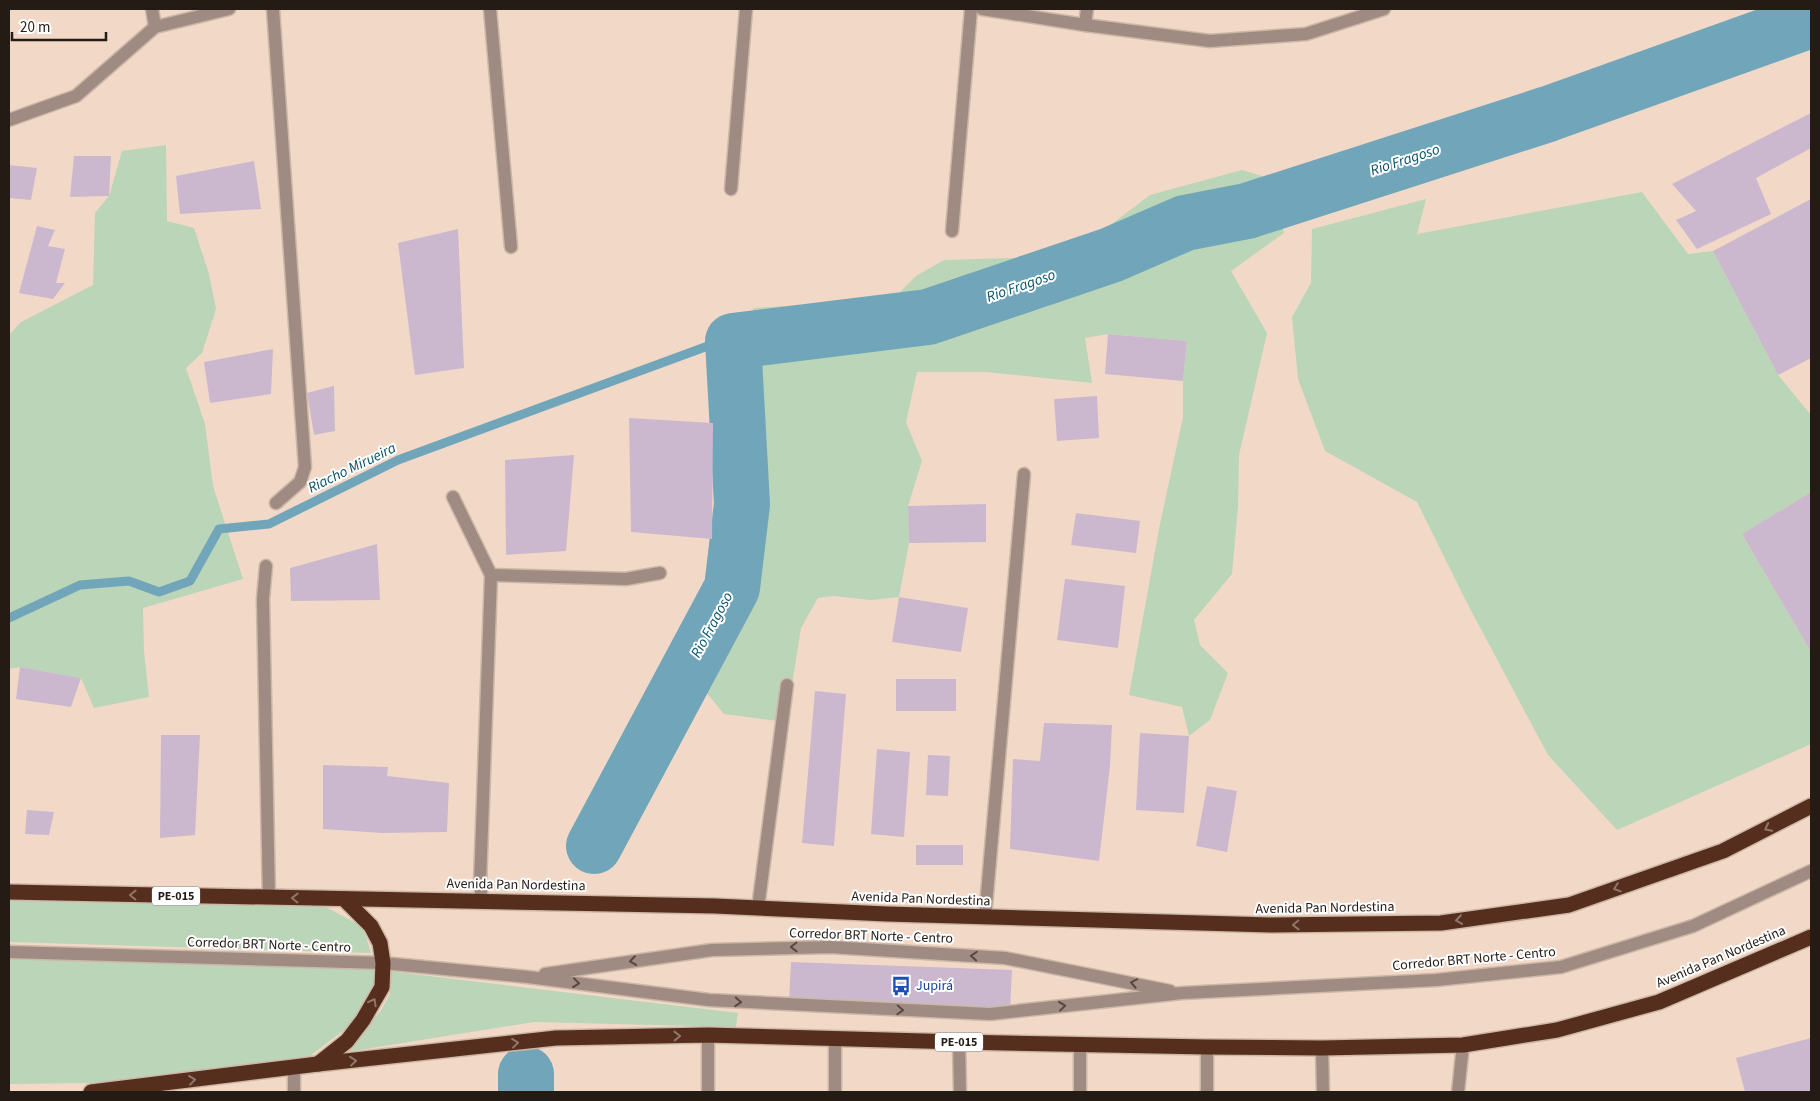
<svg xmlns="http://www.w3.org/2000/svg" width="1820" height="1101" viewBox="0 0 1820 1101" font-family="'Source Sans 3',sans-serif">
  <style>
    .green { fill: #bad5b7 }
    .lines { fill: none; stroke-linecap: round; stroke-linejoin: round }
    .stream { stroke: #71a6ba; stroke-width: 9 }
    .river { stroke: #71a6ba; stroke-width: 56 }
    .building { fill: #cbb8cf }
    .lane-casing { stroke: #cdb7a7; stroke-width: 15 }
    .street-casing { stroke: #cdb7a7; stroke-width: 15 }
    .highway-casing { stroke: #cdb7a7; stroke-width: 18 }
    .lane { stroke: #a08b82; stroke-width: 12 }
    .street { stroke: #a08b82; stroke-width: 12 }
    .highway { stroke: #552e1d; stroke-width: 15 }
    .oneway { stroke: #90776c }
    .oneway2 { stroke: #564841 }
    .labels { text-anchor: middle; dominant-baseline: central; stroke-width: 4; stroke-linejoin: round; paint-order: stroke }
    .shield { fill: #fff; stroke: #665f5b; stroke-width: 1 }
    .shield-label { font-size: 12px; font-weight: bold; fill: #241b15 }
    .street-label { font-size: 14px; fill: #241b15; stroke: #fff }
    .transit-label { font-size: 14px; fill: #164399; stroke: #fff; text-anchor: start }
    .water-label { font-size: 15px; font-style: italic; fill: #045267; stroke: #fff }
  </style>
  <rect width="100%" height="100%" fill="#f2d9c7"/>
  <g class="green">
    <polygon points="166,145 167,221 194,228 209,274 216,309 202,353 186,368 205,424 213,486 243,579 143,608 144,651 149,697 94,708 81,678 20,667 9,669 9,335 21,322 93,285 95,213 109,196 122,151"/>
    <polygon points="1242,170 1268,178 1284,233 1231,271 1267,333 1239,455 1238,506 1232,574 1194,620 1200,645 1228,673 1210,720 1189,736 1182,707 1129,695 1159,529 1183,417 1183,381 1187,341 1108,334 1085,338 1092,383 986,372 917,372 906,422 922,461 908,506 909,543 899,597 871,600 833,596 818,598 801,628 786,722 724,714 697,681 750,585 753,308 892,300 916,276 944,260 1046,257 1092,239 1150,195"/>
    <polygon points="1642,192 1688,254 1713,251 1778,375 1811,415 1811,492 1742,534 1811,652 1811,744 1617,830 1548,755 1467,603 1417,502 1325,451 1298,379 1292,317 1311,283 1312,229 1426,199 1417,234"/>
    <polygon points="9,899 326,907 363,927 371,953 9,942"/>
    <polygon points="9,959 377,969 374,997 352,1024 310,1056 135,1080 88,1083 9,1084"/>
    <polygon points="388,971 738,1013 736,1027 534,1022 341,1053 380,1012 390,994"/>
  </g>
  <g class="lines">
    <polyline class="stream" points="9,618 80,585 129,581 159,592 190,581 219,529 269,524 398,460 716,343 733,341"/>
    <g class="river">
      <polyline points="594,846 732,588 742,504 733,341 928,317 1111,255 1185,223 1247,211 1548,114 1811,20"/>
      <polyline points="526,1092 526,1074"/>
    </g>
  </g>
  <g class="building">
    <polygon points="1811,113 1811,148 1756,178 1771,214 1697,249 1676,220 1696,211 1672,184"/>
    <polygon points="74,156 111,156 109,196 70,197"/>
    <polygon points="254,161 261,209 180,214 176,176"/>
    <polygon points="9,165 37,168 31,200 9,198"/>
    <polygon points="1811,199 1811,358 1778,375 1713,251"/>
    <polygon points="37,226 55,230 48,246 65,249 56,283 65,283 53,299 19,293"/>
    <polygon points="458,229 464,368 415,375 398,243"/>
    <polygon points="1108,334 1187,341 1183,381 1105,374"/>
    <polygon points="273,349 271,394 210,403 204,362"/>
    <polygon points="334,386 335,431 314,435 307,393"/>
    <polygon points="1097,396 1099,438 1057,441 1054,399"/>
    <polygon points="629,418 713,423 712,539 631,532"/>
    <polygon points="574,455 566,551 506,555 505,460"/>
    <polygon points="1811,492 1811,652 1742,534"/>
    <polygon points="986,504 986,542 909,543 908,506"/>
    <polygon points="1076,513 1140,521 1136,553 1071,545"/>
    <polygon points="377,544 380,600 291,601 290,568"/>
    <polygon points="1065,579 1125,586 1118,648 1057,640"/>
    <polygon points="899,597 968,608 961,652 892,642"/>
    <polygon points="20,667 81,678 71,707 16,699"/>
    <rect x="896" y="679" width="60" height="32"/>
    <polygon points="815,691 846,694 834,846 802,843"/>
    <polygon points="1044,723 1112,725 1110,766 1099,861 1010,849 1013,759 1040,761"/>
    <polygon points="1140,733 1189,736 1184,813 1136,810"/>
    <polygon points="161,735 200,735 195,835 160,838"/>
    <polygon points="877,749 910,752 904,837 871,834"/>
    <polygon points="928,755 950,756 948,796 926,795"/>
    <polygon points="323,765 388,767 387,776 449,783 447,832 382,833 323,829"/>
    <polygon points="1207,786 1237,791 1227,852 1196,846"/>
    <polygon points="27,810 54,812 49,835 25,834"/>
    <rect x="916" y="845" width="47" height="20"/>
    <polygon points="791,962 1012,970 1010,1011 789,1002"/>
    <polygon points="1811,1038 1811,1092 1745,1092 1736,1058"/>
  </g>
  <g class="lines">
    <defs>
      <g id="lane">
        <polyline points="758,908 787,685"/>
        <polyline points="9,952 383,963 528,977 709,1000 990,1014 1182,993 1436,980 1561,967 1693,926 1811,871"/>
        <polyline points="545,974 712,950 830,947 1005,958 1170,991"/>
      </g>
      <g id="street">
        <polyline points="152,9 155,27"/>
        <polyline points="273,9 305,467 300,482 276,503"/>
        <polyline points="490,9 511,247"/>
        <polyline points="982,9 1085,25 1210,41 1306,34 1384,9"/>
        <polyline points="1085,25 1087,9"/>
        <polyline points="9,120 76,96 155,27 229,9"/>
        <polyline points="731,189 746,9"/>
        <polyline points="952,231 971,9"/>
        <polyline points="453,497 491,575 480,884 482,900"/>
        <polyline points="266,566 263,599 269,898"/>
        <polyline points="491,575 626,579 660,573"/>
        <polyline points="985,917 1024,474"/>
        <polyline points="708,1035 708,1092"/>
        <polyline points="959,1042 960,1092"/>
        <polyline points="1080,1044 1080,1092"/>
        <polyline points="1322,1048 1323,1092"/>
        <polyline points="294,1067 294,1092"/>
        <polyline points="835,1092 835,1039"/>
        <polyline points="1207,1092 1207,1047"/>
        <polyline points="1458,1092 1463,1045"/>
      </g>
      <g id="highway">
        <polyline points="9,892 715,906 887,914 1271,925 1441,923 1569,905 1723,851 1811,806"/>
        <polyline points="318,1064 347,1041 363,1020 382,987 383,963 380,943 371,926 344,899"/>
        <polyline points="91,1092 318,1064 556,1038 708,1035 959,1042 1207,1047 1322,1048 1463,1045 1557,1030 1659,1002 1811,937"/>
      </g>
    </defs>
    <use href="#lane" class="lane-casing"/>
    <use href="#street" class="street-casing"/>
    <use href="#highway" class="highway-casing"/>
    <use href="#lane" class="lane"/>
    <use href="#street" class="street"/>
    <use href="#highway" class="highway"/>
  </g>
  <defs><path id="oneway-chevron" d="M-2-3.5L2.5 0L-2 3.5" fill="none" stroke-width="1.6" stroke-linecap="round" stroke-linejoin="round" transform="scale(1.25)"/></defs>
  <g class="oneway">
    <use href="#oneway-chevron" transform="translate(1768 828) rotate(153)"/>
    <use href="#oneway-chevron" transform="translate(1617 888) rotate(161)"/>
    <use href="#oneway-chevron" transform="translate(133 895) rotate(-179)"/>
    <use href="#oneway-chevron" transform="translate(295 898) rotate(-179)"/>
    <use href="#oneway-chevron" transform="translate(1459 920) rotate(172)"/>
    <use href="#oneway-chevron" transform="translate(1296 925) rotate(179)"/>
    <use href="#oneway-chevron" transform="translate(373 1002) rotate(-61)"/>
    <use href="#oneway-chevron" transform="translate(677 1036) rotate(-1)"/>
    <use href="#oneway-chevron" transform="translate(515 1043) rotate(-6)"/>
    <use href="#oneway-chevron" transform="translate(353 1061) rotate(-6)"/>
    <use href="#oneway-chevron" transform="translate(192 1080) rotate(-7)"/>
  </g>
  <g class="oneway2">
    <use href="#oneway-chevron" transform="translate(794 947) rotate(179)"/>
    <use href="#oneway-chevron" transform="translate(974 956) rotate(-176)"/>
    <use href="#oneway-chevron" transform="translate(633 961) rotate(172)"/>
    <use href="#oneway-chevron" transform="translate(576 983) rotate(7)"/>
    <use href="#oneway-chevron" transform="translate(1134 983) rotate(-169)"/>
    <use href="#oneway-chevron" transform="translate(738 1002) rotate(4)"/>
    <use href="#oneway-chevron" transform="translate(1062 1006) rotate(-6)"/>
    <use href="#oneway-chevron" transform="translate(900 1010) rotate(3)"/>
  </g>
  <defs>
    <symbol id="bus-bare" viewBox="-9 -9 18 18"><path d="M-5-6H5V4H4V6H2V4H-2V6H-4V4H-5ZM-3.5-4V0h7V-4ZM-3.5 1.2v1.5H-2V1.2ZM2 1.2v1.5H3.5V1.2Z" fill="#1a4fb4" stroke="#fff" stroke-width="2.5" paint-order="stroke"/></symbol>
  </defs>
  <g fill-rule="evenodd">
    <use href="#bus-bare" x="887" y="972" width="28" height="28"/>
  </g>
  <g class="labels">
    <g class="shield">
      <rect x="152" y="886.5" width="48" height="19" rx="4"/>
      <rect x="935" y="1032.5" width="48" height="19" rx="4"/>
    </g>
    <g class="shield-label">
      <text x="176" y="896">PE-015</text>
      <text x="959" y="1042">PE-015</text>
    </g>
    <g class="street-label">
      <text transform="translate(516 885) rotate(1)">Avenida Pan Nordestina</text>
      <text transform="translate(921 899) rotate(2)">Avenida Pan Nordestina</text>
      <text transform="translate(1325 908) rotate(-1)">Avenida Pan Nordestina</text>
      <text transform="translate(871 936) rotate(2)">Corredor BRT Norte - Centro</text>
      <text transform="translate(269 945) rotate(2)">Corredor BRT Norte - Centro</text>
      <text transform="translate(1721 957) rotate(-23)">Avenida Pan Nordestina</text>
      <text transform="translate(1474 959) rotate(-5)">Corredor BRT Norte - Centro</text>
    </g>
    <g class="transit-label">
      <text x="916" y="986">Jupirá</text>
    </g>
    <g class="water-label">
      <text transform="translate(1405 160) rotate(-18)">Rio Fragoso</text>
      <text transform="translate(1021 286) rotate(-19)">Rio Fragoso</text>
      <text transform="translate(352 468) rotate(-26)">Riacho Mirueira</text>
      <text transform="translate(712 625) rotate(-62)">Rio Fragoso</text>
    </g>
  </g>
  <rect width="1820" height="1101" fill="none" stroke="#241b15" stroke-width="20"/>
  <path d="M12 32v8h94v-8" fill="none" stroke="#241b15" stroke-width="2.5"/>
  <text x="20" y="32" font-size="15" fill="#241b15" stroke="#ffffff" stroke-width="4" paint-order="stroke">20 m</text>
</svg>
